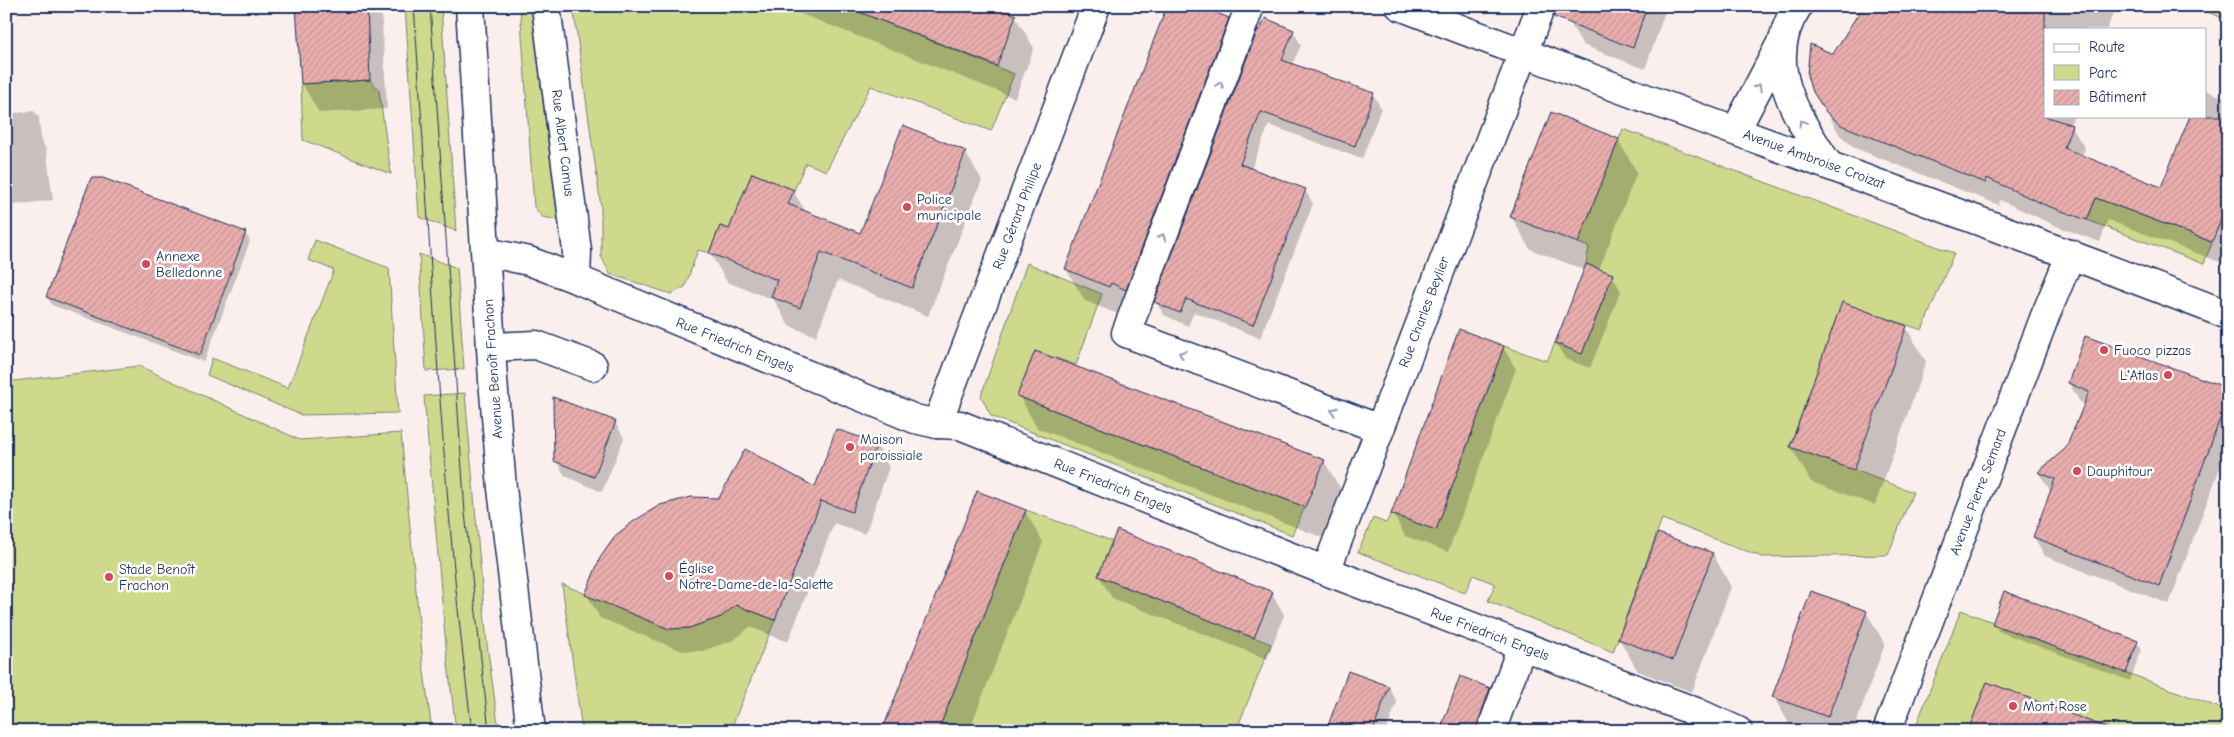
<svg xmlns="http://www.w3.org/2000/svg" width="2234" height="737" viewBox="0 0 2234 737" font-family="'Comic Neue',sans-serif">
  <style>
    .green { fill: #ced98c; stroke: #748475 }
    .shadow { fill: #0003 }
    .building { fill: url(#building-hatch); stroke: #1b2f5e }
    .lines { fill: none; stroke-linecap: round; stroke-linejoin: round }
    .minor-casing { stroke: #1b2f5e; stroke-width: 31 }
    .minor { stroke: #fff; stroke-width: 28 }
    .tram { stroke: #1b2f5e; stroke-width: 1 }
    .oneway { stroke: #8d97ae }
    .poi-dot { fill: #d1495b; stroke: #fff; stroke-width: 2 }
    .labels { text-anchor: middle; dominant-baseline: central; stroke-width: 5; stroke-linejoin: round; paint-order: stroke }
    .street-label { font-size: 14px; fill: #1b2f5e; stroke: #fff }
    .poi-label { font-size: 14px; fill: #1b2f5e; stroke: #fff; text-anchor: start }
  </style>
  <defs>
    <pattern id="building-hatch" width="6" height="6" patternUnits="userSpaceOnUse" patternTransform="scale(1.25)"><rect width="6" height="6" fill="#e9adac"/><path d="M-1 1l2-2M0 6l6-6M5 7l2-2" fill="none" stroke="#c79596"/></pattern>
  </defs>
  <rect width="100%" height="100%" fill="#fbefee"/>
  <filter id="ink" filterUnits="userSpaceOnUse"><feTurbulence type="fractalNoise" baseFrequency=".02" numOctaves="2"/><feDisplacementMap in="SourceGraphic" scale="10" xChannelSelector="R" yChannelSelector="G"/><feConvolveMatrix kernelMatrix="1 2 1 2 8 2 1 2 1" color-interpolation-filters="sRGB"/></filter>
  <g filter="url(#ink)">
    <g class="green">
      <polygon points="405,6 441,6 456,231 419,217"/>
      <polygon points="520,6 531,6 558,220 542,217 534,207"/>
      <polygon points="573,6 844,6 1014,74 991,131 871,86 826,171 806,163 794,190 752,173 729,229 720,226 709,253 698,250 685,287 671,294 610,274 601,256 601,207"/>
      <polygon points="2193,6 2228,6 2228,20"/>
      <polygon points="370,80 379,90 391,174 303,140 301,84"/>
      <polygon points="1623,129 1954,253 1922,330 1842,303 1790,446 1913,492 1888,555 1762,557 1662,519 1613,652 1488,601 1495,584 1473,575 1465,593 1358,552 1373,518 1386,523 1391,514 1436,530 1504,346 1547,361 1555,343 1582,353 1613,275 1586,264 1589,247 1578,243"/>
      <polygon points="2096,198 2212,242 2204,264 2087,220"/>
      <polygon points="315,240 389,268 398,413 301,415 207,375 212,358 288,388 334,270 308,260"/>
      <polygon points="419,254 457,268 464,369 426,371"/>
      <polygon points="1027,263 1102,294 1076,365 1035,351 1017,396 1305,507 1292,535 991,416 981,396"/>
      <polygon points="139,366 300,440 401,433 423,664 432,731 6,731 6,382"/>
      <polygon points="465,393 487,644 499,731 456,731 446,647 424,396"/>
      <polygon points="1026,510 1112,541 1098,576 1271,644 1236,731 938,731"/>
      <polygon points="562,584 669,629 689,628 721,617 736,605 775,620 730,731 582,731"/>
      <polygon points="1961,610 2228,711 2228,731 2114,731 1987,682 1968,731 1914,731"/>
    </g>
    <g class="shadow">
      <polygon points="298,6 381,6 387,109 319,113 302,83"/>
      <polygon points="781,6 990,6 1015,16 1034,48 1015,98"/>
      <polygon points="1577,6 1667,6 1645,69 1583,45 1570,23"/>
      <polygon points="1864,6 2112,6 2114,11 2107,29 2045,29 2045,116 2074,116 2070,125 2085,148 2082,156 2162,189 2205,116 2205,90 2228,99 2228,256 2225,264 2108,220 2100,242 2059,227 2000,200 1999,205 1855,148 1840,135 1826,111 1834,55"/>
      <polygon points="1228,19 1247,51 1128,318 1085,301 1066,269"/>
      <polygon points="1293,31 1301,45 1292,65 1373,94 1381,108 1362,159 1269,125 1251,169 1305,190 1313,204 1260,338 1194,312 1188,326 1164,315 1156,302"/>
      <polygon points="34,111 39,118 41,141 46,149 53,200 6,206 6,114"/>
      <polygon points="1618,140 1637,172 1599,270 1612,275 1621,291 1590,368 1565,359 1556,343 1585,270 1530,249 1511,216"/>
      <polygon points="965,152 982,180 928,316 838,280 816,336 789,326 774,300 727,282 710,253 730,230 793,191 806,212 860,235"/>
      <polygon points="245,233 250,241 204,362 52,305 47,297"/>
      <polygon points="1906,327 1926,362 1875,505 1811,482 1791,447"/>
      <polygon points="1503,347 1516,369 1448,552 1405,536 1393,514"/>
      <polygon points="2069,383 2228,390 2228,446 2169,604 2045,556 2034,537 2051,492 2039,473 2067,449 2085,404 2080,402"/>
      <polygon points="1019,396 1324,461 1343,493 1324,538 1037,428"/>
      <polygon points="615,422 624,438 602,492 565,476 556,460"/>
      <polygon points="876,444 889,467 865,534 834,523 788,642 750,627 734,640 702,651 682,651 600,618 587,595 719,499 815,489"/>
      <polygon points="1025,511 1043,542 969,731 885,731"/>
      <polygon points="1659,534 1713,554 1731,587 1692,692 1638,671 1619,639"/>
      <polygon points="1099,576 1272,593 1284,615 1267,659 1112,598"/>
      <polygon points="1866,612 1885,644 1853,731 1792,729 1774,697"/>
      <polygon points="1994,623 2137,642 2142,649 2130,681 1998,631"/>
      <polygon points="1389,687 1397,702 1386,731 1328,731"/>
      <polygon points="1489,689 1494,697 1481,731 1441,731"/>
    </g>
    <g class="building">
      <polygon points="296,6 367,6 370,80 301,84"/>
      <polygon points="849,6 995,6 1016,15 997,66 849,8"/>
      <polygon points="1167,6 1200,6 1229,18 1126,290 1111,283 1109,287 1065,269"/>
      <polygon points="1556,6 1647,6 1633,48 1554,17"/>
      <polygon points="1863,6 2045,6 2045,116 2072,125 2064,148 2161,187 2190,116 2228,116 2228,203 2212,242 2096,198 2087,220 2045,205 1987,178 1986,183 1841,125 1826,112 1811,89 1807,75 1810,44 1833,54"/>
      <polygon points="1265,18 1294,30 1282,60 1374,93 1355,146 1261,112 1240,164 1306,189 1253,325 1186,299 1180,313 1154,302 1258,29 1260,30"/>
      <polygon points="1551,112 1619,139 1578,243 1510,217"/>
      <polygon points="903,125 966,151 912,288 821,252 800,308 771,297 777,280 709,253 720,226 729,229 752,173 794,190 788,204 860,233"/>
      <polygon points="91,178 103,178 246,232 200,355 46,297"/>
      <polygon points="1586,264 1613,274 1582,354 1555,343"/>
      <polygon points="1842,302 1907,326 1854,470 1790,447"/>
      <polygon points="1459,329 1504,346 1436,530 1391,514"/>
      <polygon points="2085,336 2228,388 2228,422 2220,419 2159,586 2033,537 2055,479 2038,472 2066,448 2089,392 2068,383"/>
      <polygon points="1035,351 1325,460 1305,507 1017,396"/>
      <polygon points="553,397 616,421 594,477 554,461"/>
      <polygon points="836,429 877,443 852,512 821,501 775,620 736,605 721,617 689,628 669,629 585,595 600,558 616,535 634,521 660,505 691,497 719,498 745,449 815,487"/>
      <polygon points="977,491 1026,510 938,731 882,731"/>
      <polygon points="1117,530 1273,592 1254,638 1098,576"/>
      <polygon points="1658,533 1713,553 1673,660 1618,639"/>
      <polygon points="1811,591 1867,611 1828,717 1772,697"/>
      <polygon points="2004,591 2138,641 2126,673 1992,624"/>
      <polygon points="1348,671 1389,686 1373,731 1326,731"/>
      <polygon points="1460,676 1490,688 1476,729 1440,731"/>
      <polygon points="1987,682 2107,728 2107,731 1968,731"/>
    </g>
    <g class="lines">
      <defs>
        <g id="minor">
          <polyline points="470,6 493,380 502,488 531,731"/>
          <polyline points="546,6 577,251 576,279"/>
          <polyline points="1250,6 1126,333 1380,429"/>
          <path d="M1400,6C1675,112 1953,208 2228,315"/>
          <path d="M1798,6C1760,62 1796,116 1828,164"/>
          <polyline points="1736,130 1780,45"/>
          <polyline points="486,252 529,261 576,279 915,419 937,424 960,425 1326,571 1696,712 1738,731"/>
          <polyline points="491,347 536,345 593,366"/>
          <polyline points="937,424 1096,6"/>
          <polyline points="1326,571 1541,6"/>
          <polyline points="1491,731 1522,646"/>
          <polyline points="1887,731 2045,316 2071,254"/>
        </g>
      </defs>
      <use href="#minor" class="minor-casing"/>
      <use href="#minor" class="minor"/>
      <g class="tram">
        <path d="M414,6C431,248 441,490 472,731"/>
        <polyline points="430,6 465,513 489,731"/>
      </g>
    </g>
    <defs><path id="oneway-chevron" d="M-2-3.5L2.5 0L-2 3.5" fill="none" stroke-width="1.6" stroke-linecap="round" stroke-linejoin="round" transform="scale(1.25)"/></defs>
    <g class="oneway">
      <use href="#oneway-chevron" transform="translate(1220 85) rotate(-69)"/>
      <use href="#oneway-chevron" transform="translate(1758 87) rotate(-63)"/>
      <use href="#oneway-chevron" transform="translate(1802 123) rotate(-121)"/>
      <use href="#oneway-chevron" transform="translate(1162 237) rotate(-69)"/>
      <use href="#oneway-chevron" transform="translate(1182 354) rotate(-159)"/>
      <use href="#oneway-chevron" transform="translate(1334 411) rotate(-159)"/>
    </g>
  </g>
  <g class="poi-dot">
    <circle cx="907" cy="207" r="5"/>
    <circle cx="146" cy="264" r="5"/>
    <circle cx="2104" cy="350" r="5"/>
    <circle cx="2168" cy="375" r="5"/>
    <circle cx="850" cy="447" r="5"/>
    <circle cx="2077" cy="471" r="5"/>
    <circle cx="669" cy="576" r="5"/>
    <circle cx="109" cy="577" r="5"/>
    <circle cx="2013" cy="706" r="5"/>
  </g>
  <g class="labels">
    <g class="street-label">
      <text transform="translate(563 143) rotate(83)">Rue Albert Camus</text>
      <text transform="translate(1814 159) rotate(20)">Avenue Ambroise Croizat</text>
      <text transform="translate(1017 216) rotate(-69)">Rue Gérard Philipe</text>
      <text transform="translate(1424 312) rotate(-69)">Rue Charles Beylier</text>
      <text transform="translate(735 345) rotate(22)">Rue Friedrich Engels</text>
      <text transform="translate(493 369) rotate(-94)">Avenue Benoît Frachon</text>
      <text transform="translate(1113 486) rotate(22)">Rue Friedrich Engels</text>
      <text transform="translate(1978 492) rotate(-69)">Avenue Pierre Semard</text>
      <text transform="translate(1490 634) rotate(21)">Rue Friedrich Engels</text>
    </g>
    <g class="poi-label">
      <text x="917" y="199">Police<tspan x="917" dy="16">municipale</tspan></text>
      <text x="156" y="256">Annexe<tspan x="156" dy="16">Belledonne</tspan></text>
      <text x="2114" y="350">Fuoco pizzas</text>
      <text x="2158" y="375" text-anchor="end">L'Atlas</text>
      <text x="860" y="439">Maison<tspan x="860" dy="16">paroissiale</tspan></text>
      <text x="2087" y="471">Dauphitour</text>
      <text x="679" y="568">Église<tspan x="679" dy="16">Notre-Dame-de-la-Salette</tspan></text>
      <text x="119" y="569">Stade Benoît<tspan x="119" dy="16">Frachon</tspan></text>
      <text x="2023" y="706">Mont Rose</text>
    </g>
  </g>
  <rect width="2234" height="737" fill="none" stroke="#fff" stroke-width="25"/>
  <rect x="12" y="12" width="2209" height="712" fill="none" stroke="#1b2f5e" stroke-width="2" filter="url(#ink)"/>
  <rect x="2044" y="28" width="162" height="90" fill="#ffffff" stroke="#a4acbf"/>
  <rect x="2054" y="44" width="25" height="8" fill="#ffffff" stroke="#a4acbf"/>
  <text x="2089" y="52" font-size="15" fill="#1b2f5e">Route</text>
  <rect x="2054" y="65" width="25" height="15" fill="#ced98c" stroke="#a4acbf"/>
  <text x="2089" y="78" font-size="15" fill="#1b2f5e">Parc</text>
  <rect x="2054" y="90" width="25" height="15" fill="url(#building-hatch)" stroke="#a4acbf"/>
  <text x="2089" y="102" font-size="15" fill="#1b2f5e">Bâtiment</text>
</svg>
